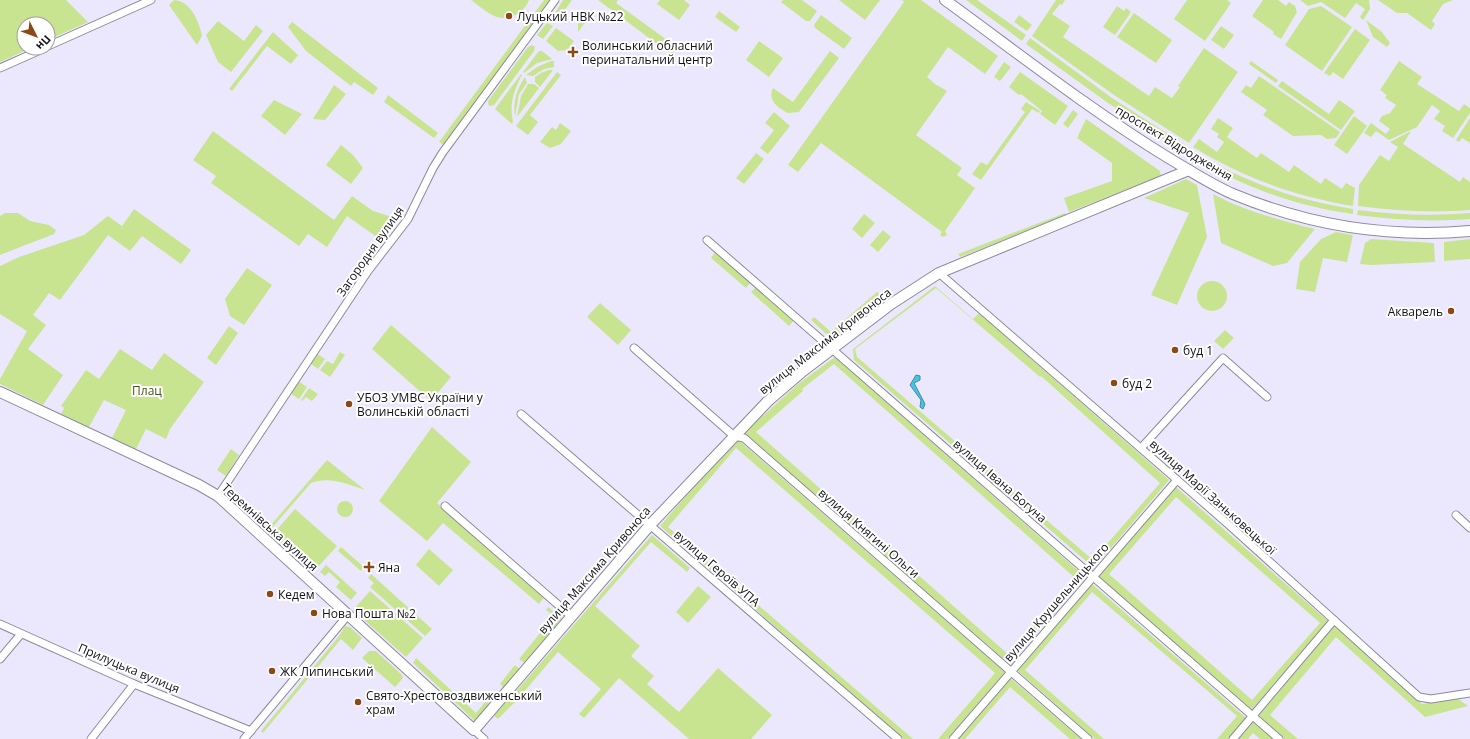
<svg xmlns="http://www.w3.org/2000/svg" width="1470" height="739" viewBox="0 0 1470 739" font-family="'Open Sans',sans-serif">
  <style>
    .green { fill: #c9e490; fill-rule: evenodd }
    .water { fill: #49c2e3; stroke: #388da6 }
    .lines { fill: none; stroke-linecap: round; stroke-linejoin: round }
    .street-casing { stroke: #8d8a9d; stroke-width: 9 }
    .secondary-casing { stroke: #8d8a9d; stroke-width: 12 }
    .street { stroke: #fff; stroke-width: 7 }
    .secondary { stroke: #fff; stroke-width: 10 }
    .poi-dot { fill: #8c4918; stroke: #fff; stroke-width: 1.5 }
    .labels { text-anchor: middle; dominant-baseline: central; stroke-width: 4; stroke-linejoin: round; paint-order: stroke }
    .poi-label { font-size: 12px; fill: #121118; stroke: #fff; text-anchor: start }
    .street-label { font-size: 12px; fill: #121118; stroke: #fff }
    .park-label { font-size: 12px; fill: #445518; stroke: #fff }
  </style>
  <rect width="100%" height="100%" fill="#ebe8fe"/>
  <g class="green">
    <polygon points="0,0 66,0 88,22 48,40 48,24 24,24 24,48 31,48 0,62"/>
    <path d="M174,0C191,1 199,22 202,36L197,45L169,5Z"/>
    <path d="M471,0H529C524,14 506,23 492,15C485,11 478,5 471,0Z"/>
    <polygon points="544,0 550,0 444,145 439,142"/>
    <polygon points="563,0 572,0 559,18 555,13"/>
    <polygon points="598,0 618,0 616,3 678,48 672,55"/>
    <polygon points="660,0 684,0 690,5 679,20 657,4"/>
    <polygon points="783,0 802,0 817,11 810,21 806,21 781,2"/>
    <polygon points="839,0 880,0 865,20"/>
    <polygon points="902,0 921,0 998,56 985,74 948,47 927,77 935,84 947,91 916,135 962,168 957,175 975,188 945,231 947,235 943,237 940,235 942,232 821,143 798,172 788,165 904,2"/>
    <polygon points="966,0 977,0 1026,35 1022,41"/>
    <polygon points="1056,0 1065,0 1062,5 1060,4 1052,14 1070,26 1063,37 1149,96 1155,87 1172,98 1180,87 1178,86 1204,48 1238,72 1189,143 1114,95 1032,36"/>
    <polygon points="1187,0 1227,0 1231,3 1205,41 1174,19"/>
    <polygon points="1263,0 1278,0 1286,6 1289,2 1295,6 1297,12 1281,39 1273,34 1274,32 1252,16"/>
    <polygon points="1300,0 1369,0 1370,9 1363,20 1360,17 1365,9 1356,3 1345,18 1321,2 1308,6"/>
    <polygon points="1378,0 1453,0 1443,4 1432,21 1435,24 1431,30 1407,13 1397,13"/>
    <polygon points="1117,6 1124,11 1126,8 1131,12 1115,35 1103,27"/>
    <polygon points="1321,6 1352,27 1322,71 1285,45 1309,9"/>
    <polygon points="589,10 594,10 578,32 578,24"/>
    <polygon points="719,11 740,27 736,32 715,17"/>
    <polygon points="1134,13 1172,40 1156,63 1117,37"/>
    <polygon points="821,15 852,38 844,49 815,28 814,25"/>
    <polygon points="1019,15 1032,25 1027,31 1014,22"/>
    <polygon points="1366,20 1382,32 1390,43 1387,47 1373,37"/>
    <polygon points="218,21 244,41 256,25 263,31 231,72 218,62 206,35"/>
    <polygon points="292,22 378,88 373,95 354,82 351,86 306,51 288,27"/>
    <polygon points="547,23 553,26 543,39 537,35"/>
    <polygon points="1221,26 1234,35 1224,49 1211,40"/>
    <polygon points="556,28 574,41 567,50 558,51 546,41"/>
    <polygon points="1355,29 1370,40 1343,79 1333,72 1330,76 1324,73"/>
    <polygon points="273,32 298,55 291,64 267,46 232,91 229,89"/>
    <polygon points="1030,38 1112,98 1187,146 1183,152 1108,103 1026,44"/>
    <polygon points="759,41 783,58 769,77 746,60"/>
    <polygon points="532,45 535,47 534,51 494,105 489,106 488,101 528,47"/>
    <polygon points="539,51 542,51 552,59 537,63 524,73 523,72"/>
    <path d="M830,51L839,58L799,112L788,113C778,108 767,100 773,88L793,102Z"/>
    <polygon points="551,61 554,61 554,67 544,69 533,76 526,75 537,67"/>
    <polygon points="1251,61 1278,80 1276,83 1249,64"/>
    <polygon points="1399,61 1422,77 1417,84 1459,111 1464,104 1470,108 1470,113 1453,138 1442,131 1445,126 1434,119 1440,111 1432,105 1417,127 1389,140 1376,131 1371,137 1364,133 1371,123 1386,134 1390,129 1379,121 1382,116 1390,113 1396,105 1385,98 1387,95 1380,90"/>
    <polygon points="1004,62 1011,67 1000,81 994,77"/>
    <polygon points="549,70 553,70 540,87 535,82 535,77 541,73"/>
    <polygon points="557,72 561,75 530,115 538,122 528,135 516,126"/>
    <polygon points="1020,72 1068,106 1055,125 1040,114 1042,111 1021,94 1019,95 1009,87"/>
    <path d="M521,74L522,75C514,90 509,104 513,121L512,124L495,109Z"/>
    <polygon points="1259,76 1340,132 1336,138 1327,139 1321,135 1293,136 1263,115 1267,110 1241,92 1246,85 1251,88"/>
    <path d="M525,77L527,83L519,94L515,117C513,102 516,90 525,77Z"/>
    <polygon points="1282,81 1329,114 1339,100 1355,111 1341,130 1278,86"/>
    <polygon points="528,84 534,84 539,88 517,117 521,96"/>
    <polygon points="334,85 346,94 325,120 313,119"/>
    <polygon points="388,95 438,133 434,138 384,102"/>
    <polygon points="274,100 302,114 285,135 261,116"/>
    <polygon points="1026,102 1040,111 1039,113 1032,109 981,180 972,174 981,162 987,165 1025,112 1021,109"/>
    <polygon points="1073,110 1078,114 1068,128 1063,124"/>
    <polygon points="774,112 790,126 768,154 760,148 774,130 765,123"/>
    <polygon points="1354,116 1367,126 1347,154 1334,145"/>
    <path d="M1218,118L1233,128L1227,137L1257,158L1261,153L1289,172L1294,165L1321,184L1325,178L1342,189L1346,183L1355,188L1353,206C1294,196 1244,178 1193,147L1199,139L1217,152L1224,142L1217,137L1219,134L1211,129Z"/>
    <polygon points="1470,118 1470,143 1462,138 1459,142 1456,140"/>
    <polygon points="1086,119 1160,171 1161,176 1069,212 1064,198 1112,181 1112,163 1077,138"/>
    <polygon points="560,123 571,131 561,144 550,148 540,142 552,127 556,130"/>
    <polygon points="213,131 334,220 352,196 373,211 399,219 384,242 347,216 327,247 308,234 299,246 211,183 216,176 193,160"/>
    <path d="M1411,131L1403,144L1460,182L1463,177L1470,182V210C1432,213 1396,211 1358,206L1359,185L1380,155L1389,161L1398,147L1390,142Z"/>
    <polygon points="341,145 353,155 363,168 351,184 326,165"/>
    <path d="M1191,150C1243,181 1293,200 1353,209V214C1291,205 1241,186 1188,154Z"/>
    <polygon points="756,153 764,159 744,184 736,178"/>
    <polygon points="1186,179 1197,185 1207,237 1177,305 1151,295 1189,213 1144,198"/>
    <path d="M1213,194C1244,211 1281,220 1315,229L1287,263L1273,266L1221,243Z"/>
    <polygon points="134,209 191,250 181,264 142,236 130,251 108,235 60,300 49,293 33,315 46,325 28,349 63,375 43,405 0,384 0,379 27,331 0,314 0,266 19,257 84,235 108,216 122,226"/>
    <path d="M1358,210C1396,215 1432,216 1470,213V219C1432,222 1395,220 1357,215Z"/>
    <polygon points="5,213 18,213 30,221 49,225 56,230 54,234 0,255 0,216"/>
    <polygon points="1065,213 1066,216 960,257 958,254"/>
    <polygon points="864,214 875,223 862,238 852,229"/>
    <polygon points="883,230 891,237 878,252 870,245"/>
    <polygon points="1336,232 1353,235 1347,262 1323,258 1315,292 1296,289 1300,262 1321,239"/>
    <polygon points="1371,239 1434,243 1435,262 1371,265 1360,264 1365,243"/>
    <polygon points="1470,239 1470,259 1444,261 1444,242"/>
    <polygon points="715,252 750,283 746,288 711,258"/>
    <polygon points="247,268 272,285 244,325 230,316 225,299"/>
    <circle cx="1212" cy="296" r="15"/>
    <path d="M935,286L973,319L979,313L1169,480L1094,568L854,360L853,349ZM936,288L1040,377L1041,376L1160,483L1093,560L857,357L855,349Z"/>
    <polygon points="756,287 794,320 789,326 751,292"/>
    <polygon points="877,292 884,298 832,339 811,320 814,317 831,332"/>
    <polygon points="600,303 631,330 618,345 587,317"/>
    <polygon points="391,325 451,377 431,401 372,349"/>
    <polygon points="229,326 238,333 216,365 207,358"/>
    <polygon points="1225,330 1234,338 1223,349 1214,341"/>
    <polygon points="120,349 152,370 164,353 204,382 170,429 166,439 146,429 136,449 112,438 126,410 104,400 89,427 61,414 64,408 61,406 86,370 99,379"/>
    <polygon points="340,352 345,355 330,377 320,370 327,361 333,364"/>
    <polygon points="316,353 325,359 318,369 310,363"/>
    <path d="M835,357L1083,575L1008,663L744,433L798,384ZM834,364L1075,578L1009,655L756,432L803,391L802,389Z"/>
    <polygon points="298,381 307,387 299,399 290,393"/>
    <polygon points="309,388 318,394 312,401 306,397 302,401 301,400"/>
    <polygon points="432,427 471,462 437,503 545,596 539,604 443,523 427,541 379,501"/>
    <polygon points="736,438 1005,672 947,739 938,739 995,673 736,448 668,527 913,739 904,739 660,526"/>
    <polygon points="231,449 239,455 226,476 217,470"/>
    <path d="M327,460L365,490C348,484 329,476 311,483L272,528L265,529L227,494L229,490L270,526Z"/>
    <path d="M1176,487L1329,622L1251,710L1098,576ZM1176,497L1320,623L1252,700L1109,574Z"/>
    <circle cx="345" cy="509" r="8"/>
    <polygon points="295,509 337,546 317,568 303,562 272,535"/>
    <polygon points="652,535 690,568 687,572 651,542 595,606 640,646 631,656 654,676 647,684 679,712 718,668 772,715 751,739 689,739 619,678 584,718 579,714 601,689 558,652 517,700 498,719 493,715 512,696"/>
    <polygon points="341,547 364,567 361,571 338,551"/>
    <polygon points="429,549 453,570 439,586 416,565"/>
    <polygon points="326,565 357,593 351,600 336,587 340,582 329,572 325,576 320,572"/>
    <polygon points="371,574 432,629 425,636 370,587 374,583 368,578"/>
    <polygon points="1092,584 1246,718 1228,739 1217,739 1237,716 1092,592 1025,670 1104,739 1095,739 1017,670"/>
    <polygon points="698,586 711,597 688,623 676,612"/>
    <polygon points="370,591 423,638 406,657 353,610"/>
    <polygon points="548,607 562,618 526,664 519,659 554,616 546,610"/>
    <polygon points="1333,624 1422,704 1457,698 1468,706 1425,717 1336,637 1270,715 1298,739 1283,739 1256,716"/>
    <polygon points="345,626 350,627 362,638 353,650 341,639 263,733 261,731 339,636"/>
    <polygon points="369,651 376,651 402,675 403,678 395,687 362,658"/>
    <polygon points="416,658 476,713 486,701 490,705 475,721 413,663"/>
    <polygon points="515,665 521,670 504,688 500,684"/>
    <polygon points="1009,677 1081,739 1070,739 1010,687 965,739 957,739"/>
    <polygon points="1252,721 1273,739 1260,739 1253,733 1248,739 1237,739"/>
  </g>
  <polygon class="water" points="916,375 920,376 920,380 914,383 925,404 923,409 920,407 921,400 910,385"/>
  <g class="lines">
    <defs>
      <g id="street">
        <polyline points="48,46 151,0"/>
        <polyline points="0,68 45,48"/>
        <polyline points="707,240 1279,739"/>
        <polyline points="939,273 1228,524 1419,697 1431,699 1470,693"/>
        <polyline points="634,348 734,436 744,438 1088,739"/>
        <polyline points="521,414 898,739"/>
        <polyline points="1141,448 1223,358 1267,397"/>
        <polyline points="218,496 368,271 408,219 433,168 443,152 555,0"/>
        <polyline points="445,506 571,616"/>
        <polyline points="1456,515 1470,528"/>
        <polyline points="0,624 134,684 251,731"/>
        <polyline points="0,659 21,634"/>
        <polyline points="474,730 484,739"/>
        <polyline points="91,739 134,684"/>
        <polyline points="244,739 348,615"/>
        <polyline points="953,739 1177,480"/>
        <polyline points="1233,739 1334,620"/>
      </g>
      <g id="secondary">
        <path d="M945,0C1018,53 1090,110 1167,157C1189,170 1210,184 1233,194C1308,225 1389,238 1470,231"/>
        <polyline points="0,392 199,485 218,496 474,730 650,525 768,401 803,371 891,304 939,273 1189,170"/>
      </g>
    </defs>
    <use href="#street" class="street-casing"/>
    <use href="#secondary" class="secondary-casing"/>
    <use href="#street" class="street"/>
    <use href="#secondary" class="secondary"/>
  </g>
  <g class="poi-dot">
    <circle cx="509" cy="16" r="4"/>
    <path d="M571 46h4v4h4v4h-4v4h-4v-4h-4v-4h4z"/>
    <circle cx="1451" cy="311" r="4"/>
    <circle cx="1175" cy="350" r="4"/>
    <circle cx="1114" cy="383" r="4"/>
    <circle cx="349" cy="404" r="4"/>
    <path d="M367 561h4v4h4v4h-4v4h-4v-4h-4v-4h4z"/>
    <circle cx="270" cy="594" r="4"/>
    <circle cx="314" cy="613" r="4"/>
    <circle cx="272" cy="671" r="4"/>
    <circle cx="358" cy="702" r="4"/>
  </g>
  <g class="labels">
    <g class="poi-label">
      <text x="517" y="16">Луцький НВК №22</text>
      <text x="582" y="45">Волинський обласний<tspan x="582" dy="14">перинатальний центр</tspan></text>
      <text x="1443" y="311" text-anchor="end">Акварель</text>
      <text x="1183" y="350">буд 1</text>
      <text x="1122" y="383">буд 2</text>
      <text x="357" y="397">УБОЗ УМВС України у<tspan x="357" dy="14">Волинськiй області</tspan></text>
      <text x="378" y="567">Яна</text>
      <text x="278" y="594">Кедем</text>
      <text x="322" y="613">Нова Пошта №2</text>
      <text x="280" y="671">ЖК Липинський</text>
      <text x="366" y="695">Свято-Хрестовоздвиженський<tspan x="366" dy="14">храм</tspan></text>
    </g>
    <g class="street-label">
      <text transform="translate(1174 143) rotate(31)">проспект Відродження</text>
      <text transform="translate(370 251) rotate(-55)">Загородня вулиця</text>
      <text transform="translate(825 341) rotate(-38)">вулиця Максима Кривоноса</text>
      <text transform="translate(1000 481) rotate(41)">вулиця Івана Богуна</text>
      <text transform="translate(1213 497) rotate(42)">вулиця Марії Заньковецької</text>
      <text transform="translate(270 527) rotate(42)">Теремнівська вулиця</text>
      <text transform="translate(869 533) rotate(41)">вулиця Княгині Ольги</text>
      <text transform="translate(717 568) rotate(41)">вулиця Героїв УПА</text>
      <text transform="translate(594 570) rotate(-49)">вулиця Максима Кривоноса</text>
      <text transform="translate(1056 602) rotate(-49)">вулиця Крушельницького</text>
      <text transform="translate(129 668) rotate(23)">Прилуцька вулиця</text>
    </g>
    <g class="park-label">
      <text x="147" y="390">Плац</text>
    </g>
  </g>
  <g transform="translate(36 36) rotate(132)"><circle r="19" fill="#ffffff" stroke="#a0a0a3"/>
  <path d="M0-3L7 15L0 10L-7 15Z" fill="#8c4918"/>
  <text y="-6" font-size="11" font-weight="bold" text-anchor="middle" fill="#121118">Пн</text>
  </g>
</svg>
